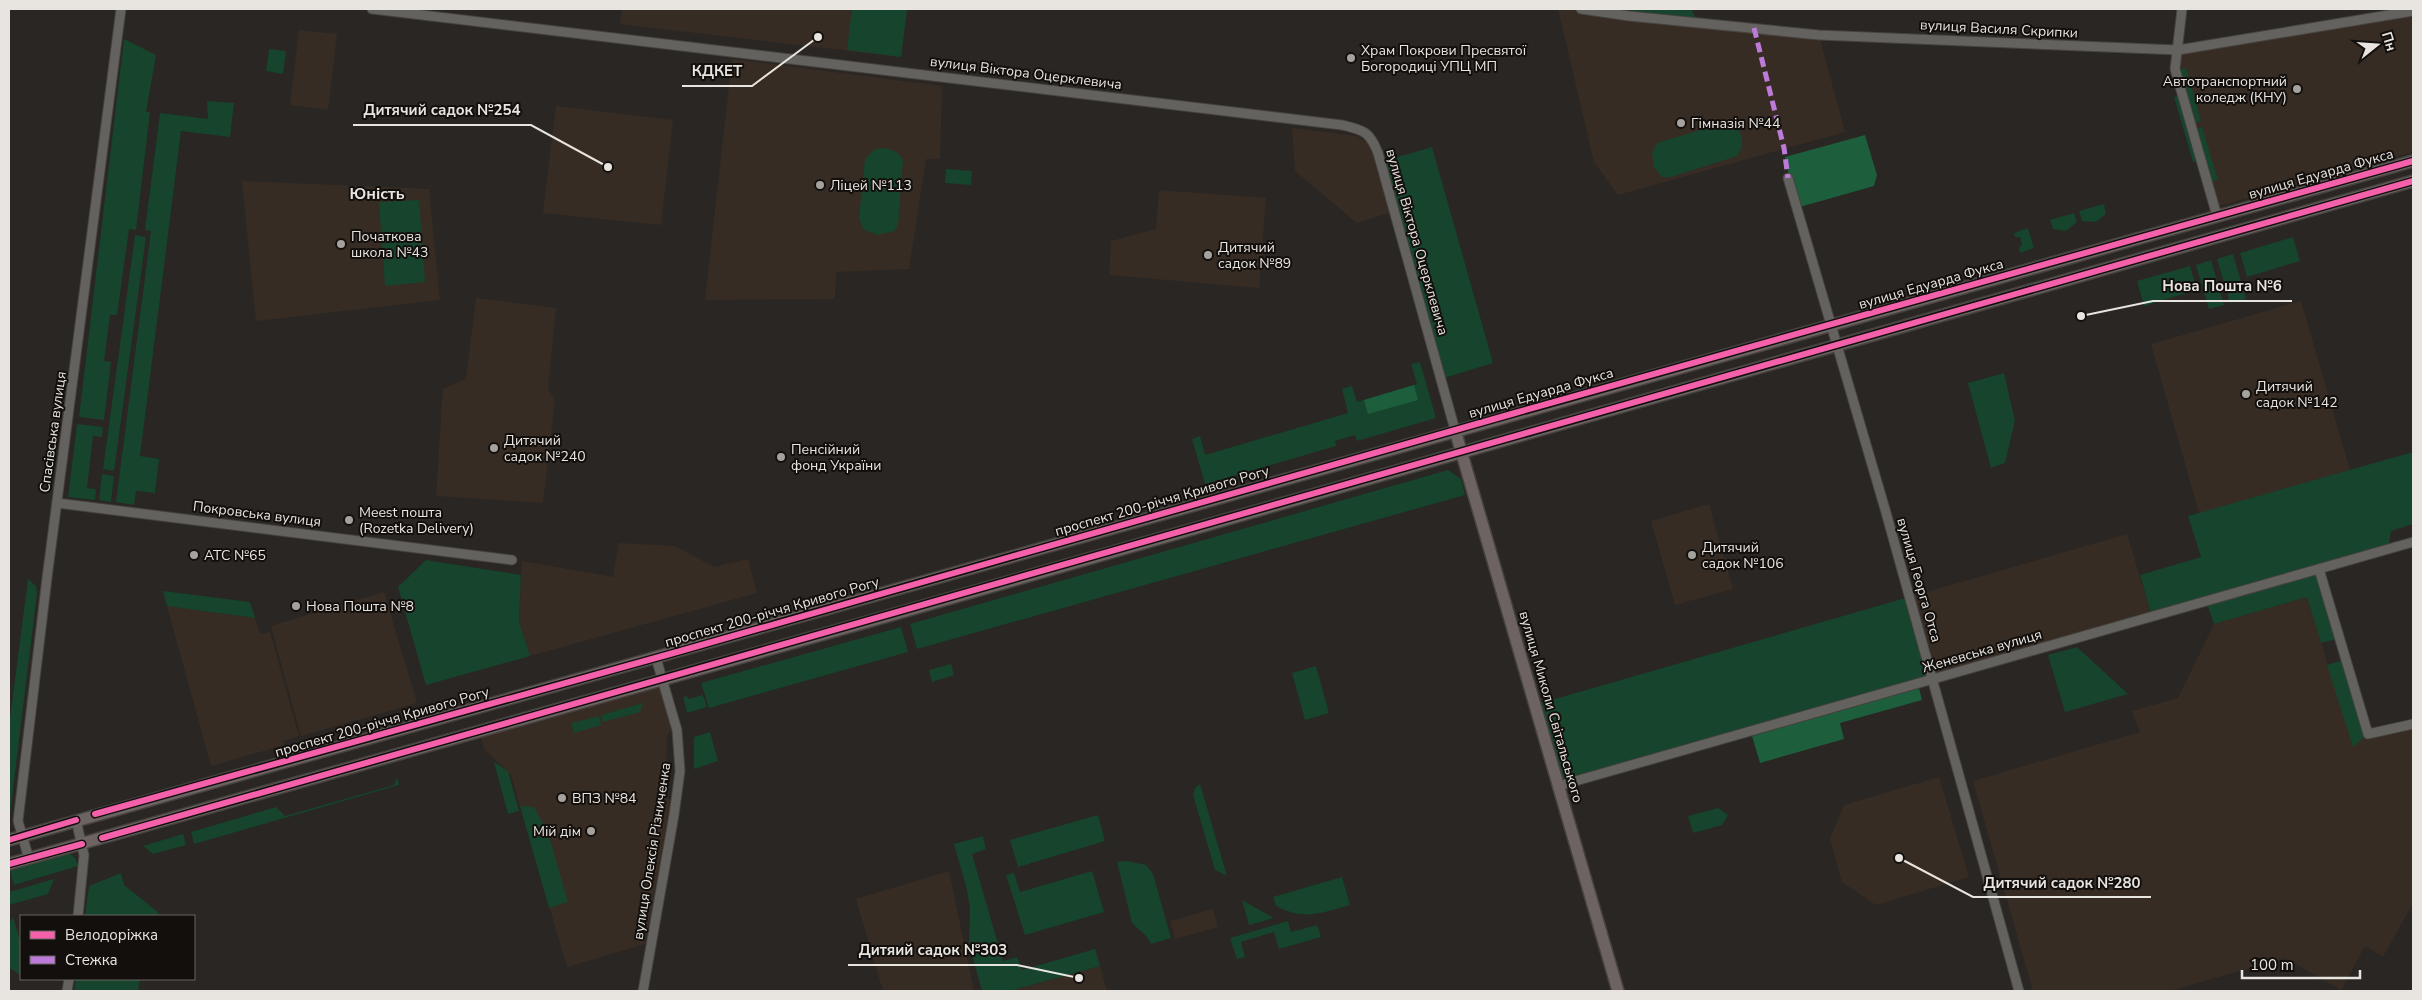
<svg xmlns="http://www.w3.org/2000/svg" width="2422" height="1000" font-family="'Nunito Sans',sans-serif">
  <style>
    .built { fill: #372c24 }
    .green { fill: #16442c }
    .forest { fill: #1d5f3c }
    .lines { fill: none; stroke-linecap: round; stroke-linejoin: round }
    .minor-casing { stroke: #45423f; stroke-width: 11 }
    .major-casing { stroke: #45423f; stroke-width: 14 }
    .minor { stroke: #64625f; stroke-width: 9 }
    .major { stroke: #6e6363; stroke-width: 11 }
    .quiet { stroke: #bd7bd9; stroke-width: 5; stroke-dasharray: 10 5; stroke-linecap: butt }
    .cycleway-casing { stroke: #120f0d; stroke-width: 9 }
    .cycleway { stroke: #f560ab; stroke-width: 6 }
    .poi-dot { fill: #a5a29e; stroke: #120f0d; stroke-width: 2 }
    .labels { text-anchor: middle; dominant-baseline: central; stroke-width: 4; stroke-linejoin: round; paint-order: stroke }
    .street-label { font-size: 14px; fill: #e8e4e0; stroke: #120f0d }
    .poi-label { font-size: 14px; fill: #e8e4e0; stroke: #120f0d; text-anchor: start }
    .quarter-label { font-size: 16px; font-weight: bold; fill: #e8e4e0; stroke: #120f0d }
    .leader { fill: none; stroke: #e8e4e0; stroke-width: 2 }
    .callout-dot { fill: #e8e4e0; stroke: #120f0d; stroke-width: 2 }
    .callout-label { font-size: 15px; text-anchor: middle; font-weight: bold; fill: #e8e4e0; stroke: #120f0d; stroke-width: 4; stroke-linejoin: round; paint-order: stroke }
  </style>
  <rect width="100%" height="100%" fill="#292623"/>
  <g class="built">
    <path d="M 622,9 L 907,9 L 901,57 L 620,24 Z"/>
    <path d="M 1558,9 L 1581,9 L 1819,35 L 1845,132 L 1618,195 L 1594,162 Z"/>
    <path d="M 2413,11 L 2413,152 L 2215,207 L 2175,69 L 2178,50 Z"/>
    <path d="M 299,30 L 337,34 L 328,110 L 290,105 Z"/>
    <path d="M 732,59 L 942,86 L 940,159 L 926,159 L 909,269 L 836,272 L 835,299 L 705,300 Z"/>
    <path d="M 556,106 L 673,120 L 661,225 L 543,213 Z"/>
    <path d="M 1292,128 L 1357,136 L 1368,143 L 1373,154 L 1389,213 L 1357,223 L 1295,171 Z"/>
    <path d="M 242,181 L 429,189 L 440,300 L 256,321 Z"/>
    <path d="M 1159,190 L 1266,198 L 1259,288 L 1109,275 L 1111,241 L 1156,229 Z"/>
    <path d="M 476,298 L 556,308 L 548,389 L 555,400 L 543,503 L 436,496 L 443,389 L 466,379 Z"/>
    <path d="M 2301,301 L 2350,470 L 2199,513 L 2151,344 Z"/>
    <path d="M 1709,504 L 1733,589 L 1675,605 L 1651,521 Z"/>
    <path d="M 2127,534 L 2152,617 L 1933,679 L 1909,597 Z"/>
    <path d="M 619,543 L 675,546 L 714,567 L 748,559 L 757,593 L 530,656 L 519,621 L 522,561 L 613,577 Z"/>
    <path d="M 384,592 L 417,703 L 301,736 L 271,626 Z"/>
    <path d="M 2307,597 L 2353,746 L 2368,734 L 2413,724 L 2413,903 L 2383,957 L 2365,946 L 2341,990 L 2285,958 L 2169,991 L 2033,991 L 1973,781 L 2140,732 L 2132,711 L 2178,698 L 2214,624 Z"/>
    <path d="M 167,606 L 255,618 L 260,634 L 270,632 L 299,736 L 283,741 L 284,745 L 211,766 Z"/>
    <path d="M 661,686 L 672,727 L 667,736 L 666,795 L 671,801 L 645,944 L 567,967 L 511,775 L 484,749 L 481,736 Z"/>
    <path d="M 1939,777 L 1969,877 L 1876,905 L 1842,882 L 1830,839 L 1844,805 Z"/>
    <path d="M 949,871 L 974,991 L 883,991 L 856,899 Z"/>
    <path d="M 1213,909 L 1218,927 L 1175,939 L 1170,921 Z"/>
    <path d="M 1100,966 L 1107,991 L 1010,991 Z"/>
  </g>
  <g class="green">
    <path d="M 852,9 L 907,9 L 901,57 L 847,50 Z"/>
    <path d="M 1630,9 L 1691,9 L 1698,22 L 1629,16 Z"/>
    <path d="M 124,39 L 156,55 L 146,112 L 150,112 L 136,230 L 129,229 L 117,315 L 110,315 L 104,361 L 111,362 L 104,420 L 79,417 Z"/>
    <path d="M 269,49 L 286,51 L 283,74 L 266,71 Z"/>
    <path d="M 2186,68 L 2201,121 L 2193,124 L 2178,70 Z"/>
    <path d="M 2181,95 L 2200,160 L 2193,162 L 2174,97 Z"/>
    <path d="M 207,101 L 234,103 L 230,137 L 181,131 L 140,456 L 159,459 L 155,493 L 136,491 L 134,505 L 116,502 L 151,231 L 145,230 L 160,113 L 208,119 Z"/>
    <path d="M 1727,122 C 1742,125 1747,145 1737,156 L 1671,177 L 1662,177 L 1654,167 L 1652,153 L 1657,143 Z"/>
    <path d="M 2202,127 L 2218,180 L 2210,182 L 2195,129 Z"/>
    <path d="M 1432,147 L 1493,363 L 1444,378 L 1384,161 Z"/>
    <path d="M 881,148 C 891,148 899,152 903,160 L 898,225 L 894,231 L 877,235 L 863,229 L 859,219 L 865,159 L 874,150 Z"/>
    <path d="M 946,169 L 972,171 L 971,185 L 945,183 Z"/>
    <path d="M 419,200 L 425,282 L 385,286 L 379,202 Z"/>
    <path d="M 2104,204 L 2106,214 L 2096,222 L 2082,221 L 2079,211 Z"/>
    <path d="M 2074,213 L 2077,222 L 2066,231 L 2053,229 L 2050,220 Z"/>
    <path d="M 2028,228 L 2034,248 L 2020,253 L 2019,248 L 2022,245 L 2020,237 L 2015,237 L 2014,233 Z"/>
    <path d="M 135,235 L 146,237 L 114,471 L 103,469 Z"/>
    <path d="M 2293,237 L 2300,261 L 2247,277 L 2240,253 Z"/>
    <path d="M 2233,254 L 2246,299 L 2230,303 L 2217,259 Z"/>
    <path d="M 2211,260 L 2224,305 L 2209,309 L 2196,265 Z"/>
    <path d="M 2190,266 L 2197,290 L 2144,306 L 2137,281 Z"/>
    <path d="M 1420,362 L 1436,418 L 1357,441 L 1355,435 L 1335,441 L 1336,446 L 1205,484 L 1192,439 L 1200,436 L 1205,455 L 1348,413 L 1342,389 L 1352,386 L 1357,402 L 1417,384 L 1411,364 Z"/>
    <path d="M 2004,373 L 2015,421 L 2005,463 L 1991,468 L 1968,383 Z"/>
    <path d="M 77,424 L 103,427 L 102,437 L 93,436 L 87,488 L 96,489 L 95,500 L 68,497 Z"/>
    <path d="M 2413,452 L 2413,524 L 2391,531 L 2388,550 L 2319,569 L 2340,638 L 2321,643 L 2307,597 L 2214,624 L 2206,601 L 2152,617 L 2140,575 L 2201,557 L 2188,516 Z"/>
    <path d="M 1448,470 L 1461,479 L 1465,495 L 917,649 L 910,624 Z"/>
    <path d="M 102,474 L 114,476 L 111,502 L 99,500 Z"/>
    <path d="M 426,560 L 521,575 L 519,621 L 530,656 L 426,685 L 398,587 Z"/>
    <path d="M 28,579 L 36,586 L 37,593 L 9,822 L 9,726 Z"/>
    <path d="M 163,591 L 250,602 L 255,618 L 167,606 Z"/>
    <path d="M 1909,597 L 1933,679 L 1565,784 L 1541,703 Z"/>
    <path d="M 901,627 L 908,652 L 709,708 L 701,683 Z"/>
    <path d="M 2077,647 L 2128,694 L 2065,712 L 2048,655 Z"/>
    <path d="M 2346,659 L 2368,734 L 2353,747 L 2327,665 Z"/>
    <path d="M 951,664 L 954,675 L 932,682 L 929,670 Z"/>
    <path d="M 1316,666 L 1329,713 L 1305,720 L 1292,673 Z"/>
    <path d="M 682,691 L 684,697 L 687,696 L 688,699 L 703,695 L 707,707 L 687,713 Z"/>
    <path d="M 643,703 L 640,712 L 603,722 L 601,715 Z"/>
    <path d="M 599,716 L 601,725 L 574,733 L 571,723 Z"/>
    <path d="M 710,732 L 718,761 L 694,769 L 694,737 Z"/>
    <path d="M 494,762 L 508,771 L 519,811 L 508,814 Z"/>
    <path d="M 397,777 L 399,785 L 194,844 L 191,832 L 276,807 L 285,816 L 394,785 Z"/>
    <path d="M 1200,784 L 1227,876 L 1215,870 L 1193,795 L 1195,788 Z"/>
    <path d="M 520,806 L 534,807 L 548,833 L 568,902 L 549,908 Z"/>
    <path d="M 1718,808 L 1728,815 L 1722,825 L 1693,833 L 1688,816 Z"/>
    <path d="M 1098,815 L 1105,841 L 1018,867 L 1010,840 Z"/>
    <path d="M 183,834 L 186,845 L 153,854 L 143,846 Z"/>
    <path d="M 983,836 L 986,849 L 972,854 L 1003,961 L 1017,957 L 1022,970 L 1095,949 L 1100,966 L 1010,991 L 982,991 L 969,944 L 970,908 L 967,890 L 954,844 Z"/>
    <path d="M 69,853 L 75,858 L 78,866 L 14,885 L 10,871 Z"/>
    <path d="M 1127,861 L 1146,865 L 1153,874 L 1171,938 L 1151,944 L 1147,937 L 1132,923 L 1117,862 Z"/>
    <path d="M 1092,871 L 1104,912 L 1025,935 L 1006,875 L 1014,873 L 1020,892 Z"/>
    <path d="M 121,873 L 124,885 L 159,913 L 157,916 L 85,916 L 89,886 Z"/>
    <path d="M 1342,877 L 1350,905 C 1321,913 1304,921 1276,906 L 1273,897 Z"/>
    <path d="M 54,879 L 48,894 L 9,905 L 9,892 Z"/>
    <path d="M 1242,900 L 1274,918 L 1249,925 Z"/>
    <path d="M 13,917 L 21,944 L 21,975 L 9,968 L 9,924 Z"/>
    <path d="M 1288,921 L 1291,932 L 1317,925 L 1321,937 L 1279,949 L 1274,932 L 1241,942 L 1245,957 L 1237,959 L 1230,938 Z"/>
    <path d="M 76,979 L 140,979 L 138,991 L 74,991 Z"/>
  </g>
  <g class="forest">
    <path d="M 1865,135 L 1877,175 L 1874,186 L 1796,208 L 1785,157 Z"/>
    <path d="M 1414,385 L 1418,400 L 1368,414 L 1364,400 Z"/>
    <path d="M 1919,688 L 1922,700 L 1840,723 L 1844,739 L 1760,763 L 1752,736 Z"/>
  </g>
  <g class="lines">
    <g class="minor-casing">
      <g id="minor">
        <path d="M 372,9 L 1342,125 C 1364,130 1370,132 1378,153 L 1455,430"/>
        <path d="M 1581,9 L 1629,16 L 1819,35 L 2178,50 L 2413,11"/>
        <path d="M 2182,9 L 2175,69 L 2217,216"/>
        <path d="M 1788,178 L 1885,509 L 2019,991"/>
        <path d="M 57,503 L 512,560"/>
        <path d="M 2319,569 L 2368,734 L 2413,724"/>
        <path d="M 1558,786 L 2413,542"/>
        <path d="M 76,820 L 84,855 L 78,916"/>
        <path d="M 29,859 L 18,821 L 47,578 L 121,9"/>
        <path d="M 67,991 L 69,979"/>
        <path d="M 643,991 L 674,815 L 680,771 L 677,730 L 656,658"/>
      </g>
    </g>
    <g class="major-casing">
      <g id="major">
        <path d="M 1455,430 L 1618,991"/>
        <path d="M 9,840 L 2413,161"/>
        <path d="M 9,864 L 888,616 L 2413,181"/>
      </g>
    </g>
    <use href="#minor" class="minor"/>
    <use href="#major" class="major"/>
    <path class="quiet" d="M 1754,28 L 1784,148 L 1788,178"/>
    <g class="cycleway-casing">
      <g id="cycleway">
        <path d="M 95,814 L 677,652 L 1515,413 L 2413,161"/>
        <path d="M 102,838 L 2413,181"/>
        <path d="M 9,840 L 76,820"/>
        <path d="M 9,864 L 82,844"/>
      </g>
    </g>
    <use href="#cycleway" class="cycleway"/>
  </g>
  <g class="poi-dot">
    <circle cx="1351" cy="58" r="5"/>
    <circle cx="2297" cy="89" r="5"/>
    <circle cx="1681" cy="123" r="5"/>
    <circle cx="820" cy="185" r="5"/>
    <circle cx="341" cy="244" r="5"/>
    <circle cx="1208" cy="255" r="5"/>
    <circle cx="2246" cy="394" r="5"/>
    <circle cx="494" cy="448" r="5"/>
    <circle cx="781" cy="457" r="5"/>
    <circle cx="349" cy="520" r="5"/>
    <circle cx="194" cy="555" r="5"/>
    <circle cx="1692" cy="555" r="5"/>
    <circle cx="296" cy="606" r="5"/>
    <circle cx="562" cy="798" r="5"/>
    <circle cx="591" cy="831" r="5"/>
  </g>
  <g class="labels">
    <g class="street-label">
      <text transform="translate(1999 29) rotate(3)">вулиця Василя Скрипки</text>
      <text transform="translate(1026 73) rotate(7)">вулиця Віктора Оцерклевича</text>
      <text transform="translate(2321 174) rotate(-16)">вулиця Едуарда Фукса</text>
      <text transform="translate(1417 242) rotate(74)">вулиця Віктора Оцерклевича</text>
      <text transform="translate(1931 284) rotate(-16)">вулиця Едуарда Фукса</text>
      <text transform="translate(1541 393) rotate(-16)">вулиця Едуарда Фукса</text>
      <text transform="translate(53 432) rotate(-82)">Спасівська вулиця</text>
      <text transform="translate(1162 501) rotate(-16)">проспект 200-річчя Кривого Рогу</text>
      <text transform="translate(257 514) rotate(7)">Покровська вулиця</text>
      <text transform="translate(1919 580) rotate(74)">вулиця Георга Отса</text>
      <text transform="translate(772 612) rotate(-16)">проспект 200-річчя Кривого Рогу</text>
      <text transform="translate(1982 651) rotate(-16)">Женевська вулиця</text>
      <text transform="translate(1551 707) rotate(74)">вулиця Миколи Світальського</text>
      <text transform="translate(382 722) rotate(-16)">проспект 200-річчя Кривого Рогу</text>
      <text transform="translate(652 851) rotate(-81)">вулиця Олексія Різниченка</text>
    </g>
    <g class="poi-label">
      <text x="1361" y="50">Храм Покрови Пресвятої<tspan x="1361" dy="16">Богородиці УПЦ МП</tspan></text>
      <text x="2287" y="81" text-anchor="end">Автотранспортний<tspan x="2287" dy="16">коледж (КНУ)</tspan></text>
      <text x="1691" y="123">Гімназія №44</text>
      <text x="830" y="185">Ліцей №113</text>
      <text x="351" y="236">Початкова<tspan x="351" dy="16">школа №43</tspan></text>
      <text x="1218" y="247">Дитячий<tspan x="1218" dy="16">садок №89</tspan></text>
      <text x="2256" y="386">Дитячий<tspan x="2256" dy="16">садок №142</tspan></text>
      <text x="504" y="440">Дитячий<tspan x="504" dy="16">садок №240</tspan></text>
      <text x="791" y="449">Пенсійний<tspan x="791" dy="16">фонд України</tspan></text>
      <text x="359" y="512">Meest пошта<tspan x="359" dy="16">(Rozetka Delivery)</tspan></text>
      <text x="1702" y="547">Дитячий<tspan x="1702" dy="16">садок №106</tspan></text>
      <text x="204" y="555">АТС №65</text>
      <text x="306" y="606">Нова Пошта №8</text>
      <text x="572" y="798">ВПЗ №84</text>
      <text x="581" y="831" text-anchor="end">Мій дім</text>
    </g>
    <g class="quarter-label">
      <text x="377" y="194">Юність</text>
    </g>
  </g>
  <path class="leader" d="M818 37L752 86H682M608 167L531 125H353M2081 316L2153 301H2292M1899 858L1973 897H2151M1079 978L1017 965H848"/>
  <g class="callout-dot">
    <circle cx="818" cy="37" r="5"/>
    <circle cx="608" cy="167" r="5"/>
    <circle cx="2081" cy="316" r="5"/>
    <circle cx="1899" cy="858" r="5"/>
    <circle cx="1079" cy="978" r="5"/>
  </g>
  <g class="callout-label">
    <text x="717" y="76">КДКЕТ</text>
    <text x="442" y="115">Дитячий садок №254</text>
    <text x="2222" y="291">Нова Пошта №6</text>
    <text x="2062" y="888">Дитячий садок №280</text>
    <text x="933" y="955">Дитяий садок №303</text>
  </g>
  <rect width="2422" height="1000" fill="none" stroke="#e8e4e0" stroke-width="20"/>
  <rect x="20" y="915" width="175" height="65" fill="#120f0d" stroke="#686461"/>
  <rect x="30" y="931" width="25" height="8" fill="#f560ab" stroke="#686461"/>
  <text x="65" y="940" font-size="15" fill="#e8e4e0">Велодоріжка</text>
  <rect x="30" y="956" width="25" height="8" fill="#bd7bd9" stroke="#686461"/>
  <text x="65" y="965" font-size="15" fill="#e8e4e0">Стежка</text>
  <g transform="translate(2377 45) rotate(73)" stroke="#120f0d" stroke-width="4" paint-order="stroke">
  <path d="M0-4L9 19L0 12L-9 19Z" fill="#e8e4e0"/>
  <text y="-8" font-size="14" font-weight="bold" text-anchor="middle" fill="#e8e4e0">Пн</text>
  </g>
  <path d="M2242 970v8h118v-8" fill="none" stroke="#e8e4e0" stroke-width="2.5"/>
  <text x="2250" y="970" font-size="15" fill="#e8e4e0" stroke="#120f0d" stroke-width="4" paint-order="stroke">100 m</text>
</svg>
